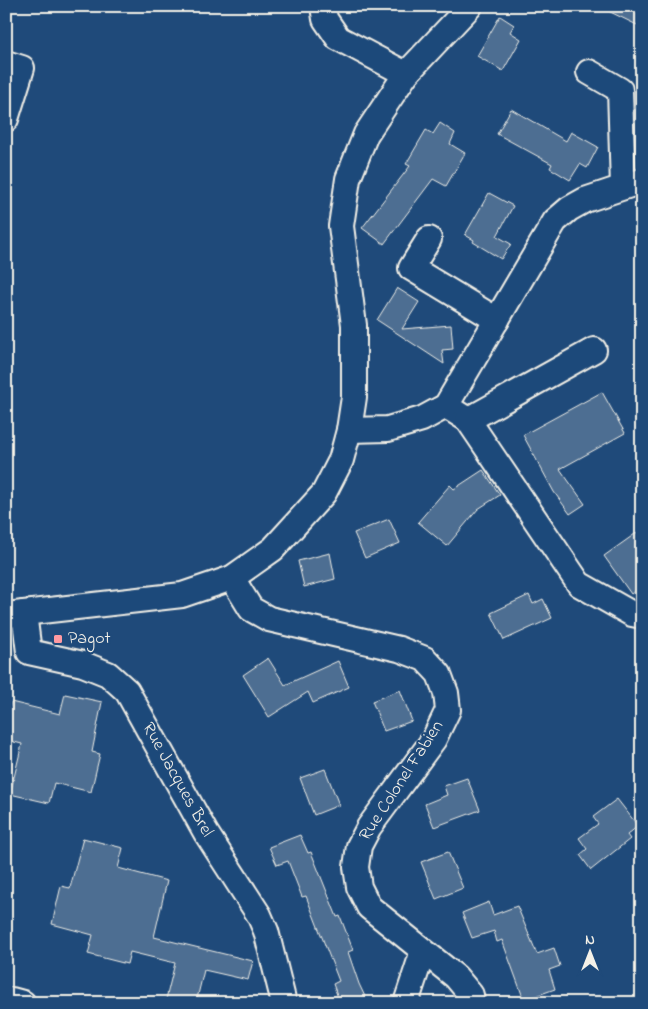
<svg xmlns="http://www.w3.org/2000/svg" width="648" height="1009" font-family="'Indie Flower',sans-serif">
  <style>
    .building { fill: #4d6e92; stroke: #f4f1e8 }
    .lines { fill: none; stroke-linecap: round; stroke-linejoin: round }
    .minor-casing { stroke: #f4f1e8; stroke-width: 28 }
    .minor { stroke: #1f4a7a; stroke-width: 24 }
    .poi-dot { fill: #ff9aa2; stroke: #1f4a7a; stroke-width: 2 }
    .labels { text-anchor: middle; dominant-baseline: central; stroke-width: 4; stroke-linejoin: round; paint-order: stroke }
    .poi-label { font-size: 18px; fill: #f4f1e8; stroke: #1f4a7a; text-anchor: start }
    .street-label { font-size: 18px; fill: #f4f1e8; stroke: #1f4a7a }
  </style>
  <rect width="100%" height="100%" fill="#1f4a7a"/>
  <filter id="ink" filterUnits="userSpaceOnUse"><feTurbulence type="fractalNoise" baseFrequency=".02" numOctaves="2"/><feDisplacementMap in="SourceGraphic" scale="10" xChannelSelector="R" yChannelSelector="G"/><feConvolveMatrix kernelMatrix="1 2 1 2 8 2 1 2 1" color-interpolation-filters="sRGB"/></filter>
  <g filter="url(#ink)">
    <g class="building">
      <path d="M 598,6 L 642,6 L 642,16 L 637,25 Z"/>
      <path d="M 500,16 L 514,25 L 510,32 L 521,39 L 503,71 L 477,56 Z"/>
      <path d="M 511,109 L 566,141 L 571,132 L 598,147 L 587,168 L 580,164 L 570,180 L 550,168 L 552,164 L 497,134 Z"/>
      <path d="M 440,123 L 455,133 L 450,144 L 465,153 L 446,186 L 433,179 L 384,244 L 362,228 L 410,166 L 406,164 L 426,130 L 433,134 Z"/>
      <path d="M 489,193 L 513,206 L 497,236 L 511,244 L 501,259 L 473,242 L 474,240 L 465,235 Z"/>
      <path d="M 397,288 L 419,302 L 402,329 L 451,325 L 453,349 L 442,350 L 444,364 L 377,320 Z"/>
      <path d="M 602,392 L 625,433 L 560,469 L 585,504 L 570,514 L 554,492 L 523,435 Z"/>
      <path d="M 483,470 L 500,495 L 478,509 L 447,546 L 418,522 L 450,485 L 454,489 Z"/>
      <path d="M 389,519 L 400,543 L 365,558 L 354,533 Z"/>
      <path d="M 642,529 L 642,586 L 631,594 L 604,556 Z"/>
      <path d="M 330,553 L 335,579 L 304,587 L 298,561 Z"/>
      <path d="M 529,595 L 533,604 L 543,599 L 552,618 L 504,640 L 491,613 Z"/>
      <path d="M 268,658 L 285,685 L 338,661 L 349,687 L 313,703 L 308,692 L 269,717 L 243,675 Z"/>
      <path d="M 400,690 L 412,721 L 384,731 L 372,701 Z"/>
      <path d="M 65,694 L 102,702 L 92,752 L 100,754 L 91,792 L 54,783 L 49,803 L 10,794 L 22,744 L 6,740 L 6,723 L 11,702 L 60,714 Z"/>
      <path d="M 325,769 L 339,805 L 314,815 L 300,778 Z"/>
      <path d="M 467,778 L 480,810 L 434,827 L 425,804 L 447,795 L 444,786 Z"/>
      <path d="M 617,799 L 638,826 L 627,835 L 630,839 L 591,870 L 580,855 L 587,849 L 579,838 L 598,824 L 593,817 Z"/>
      <path d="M 300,835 L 308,853 L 311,852 L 337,917 L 340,916 L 353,950 L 348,952 L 359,984 L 368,1003 L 340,1003 L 333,984 L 339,981 L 306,896 L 302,897 L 288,861 L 277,865 L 269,847 Z"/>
      <path d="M 83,838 L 123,848 L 118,868 L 167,881 L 154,937 L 253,961 L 248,980 L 204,970 L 196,1003 L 165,1003 L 175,963 L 130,952 L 127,964 L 88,954 L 93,935 L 52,924 L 61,886 L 70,888 Z"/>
      <path d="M 448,852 L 463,888 L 436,899 L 421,862 Z"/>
      <path d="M 489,902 L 493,915 L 517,906 L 537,954 L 554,948 L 560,966 L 549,970 L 555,989 L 524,1000 L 502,940 L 497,942 L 494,931 L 472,938 L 462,913 Z"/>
    </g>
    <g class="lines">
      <g class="minor-casing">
        <g id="minor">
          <path d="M 323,6 L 325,19 L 338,38 L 406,74"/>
          <path d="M 6,63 L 22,68 L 6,119"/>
          <path d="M 589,72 L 620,90 L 623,187"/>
          <path d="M 429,239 L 411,268 L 497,320"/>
          <path d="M 446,406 L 468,420 L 579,584 L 632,614 L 642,616"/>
          <path d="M 468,420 L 594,350"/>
          <path d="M 349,430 L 388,429 L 422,419 L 446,406 L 555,221 L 569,209 L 585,200 L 642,181"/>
          <path d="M 232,578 L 251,609 L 269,619 L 399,649 L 425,659 L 439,674 L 446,693 L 448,710 L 434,739 L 369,827 L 359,846 L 356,867 L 359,887 L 369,907 L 456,977 L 471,995 L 472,1003"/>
          <path d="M 24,613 L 29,652 L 83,664 L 108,674 L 127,691 L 206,833 L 259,915 L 266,931 L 284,1003"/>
          <path d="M 6,615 L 182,595 L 232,578 L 273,549 L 324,493 L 341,460 L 349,430 L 354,397 L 354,325 L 341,226 L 348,179 L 366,134 L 406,74 L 470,6"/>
          <path d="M 6,1002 L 12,1000 L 23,1003"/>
          <path d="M 406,1003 L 423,951"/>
        </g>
      </g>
      <use href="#minor" class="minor"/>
    </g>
  </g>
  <rect class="poi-dot" x="53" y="634" width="10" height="10" rx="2.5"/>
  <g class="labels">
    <g class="poi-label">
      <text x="68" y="639">Pagot</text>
    </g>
    <g class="street-label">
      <text transform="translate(177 780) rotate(61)">Rue Jacques Brel</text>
      <text transform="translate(402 781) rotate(-57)">Rue Colonel Fabien</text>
    </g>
  </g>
  <rect width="648" height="1009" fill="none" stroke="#1f4a7a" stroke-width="25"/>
  <rect x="12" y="12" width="623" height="984" fill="none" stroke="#f4f1e8" stroke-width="2" filter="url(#ink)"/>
  <g transform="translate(590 952)" stroke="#1f4a7a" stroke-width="4" paint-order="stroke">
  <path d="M0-4L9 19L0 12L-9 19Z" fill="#f4f1e8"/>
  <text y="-8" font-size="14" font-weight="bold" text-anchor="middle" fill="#f4f1e8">N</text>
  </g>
</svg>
